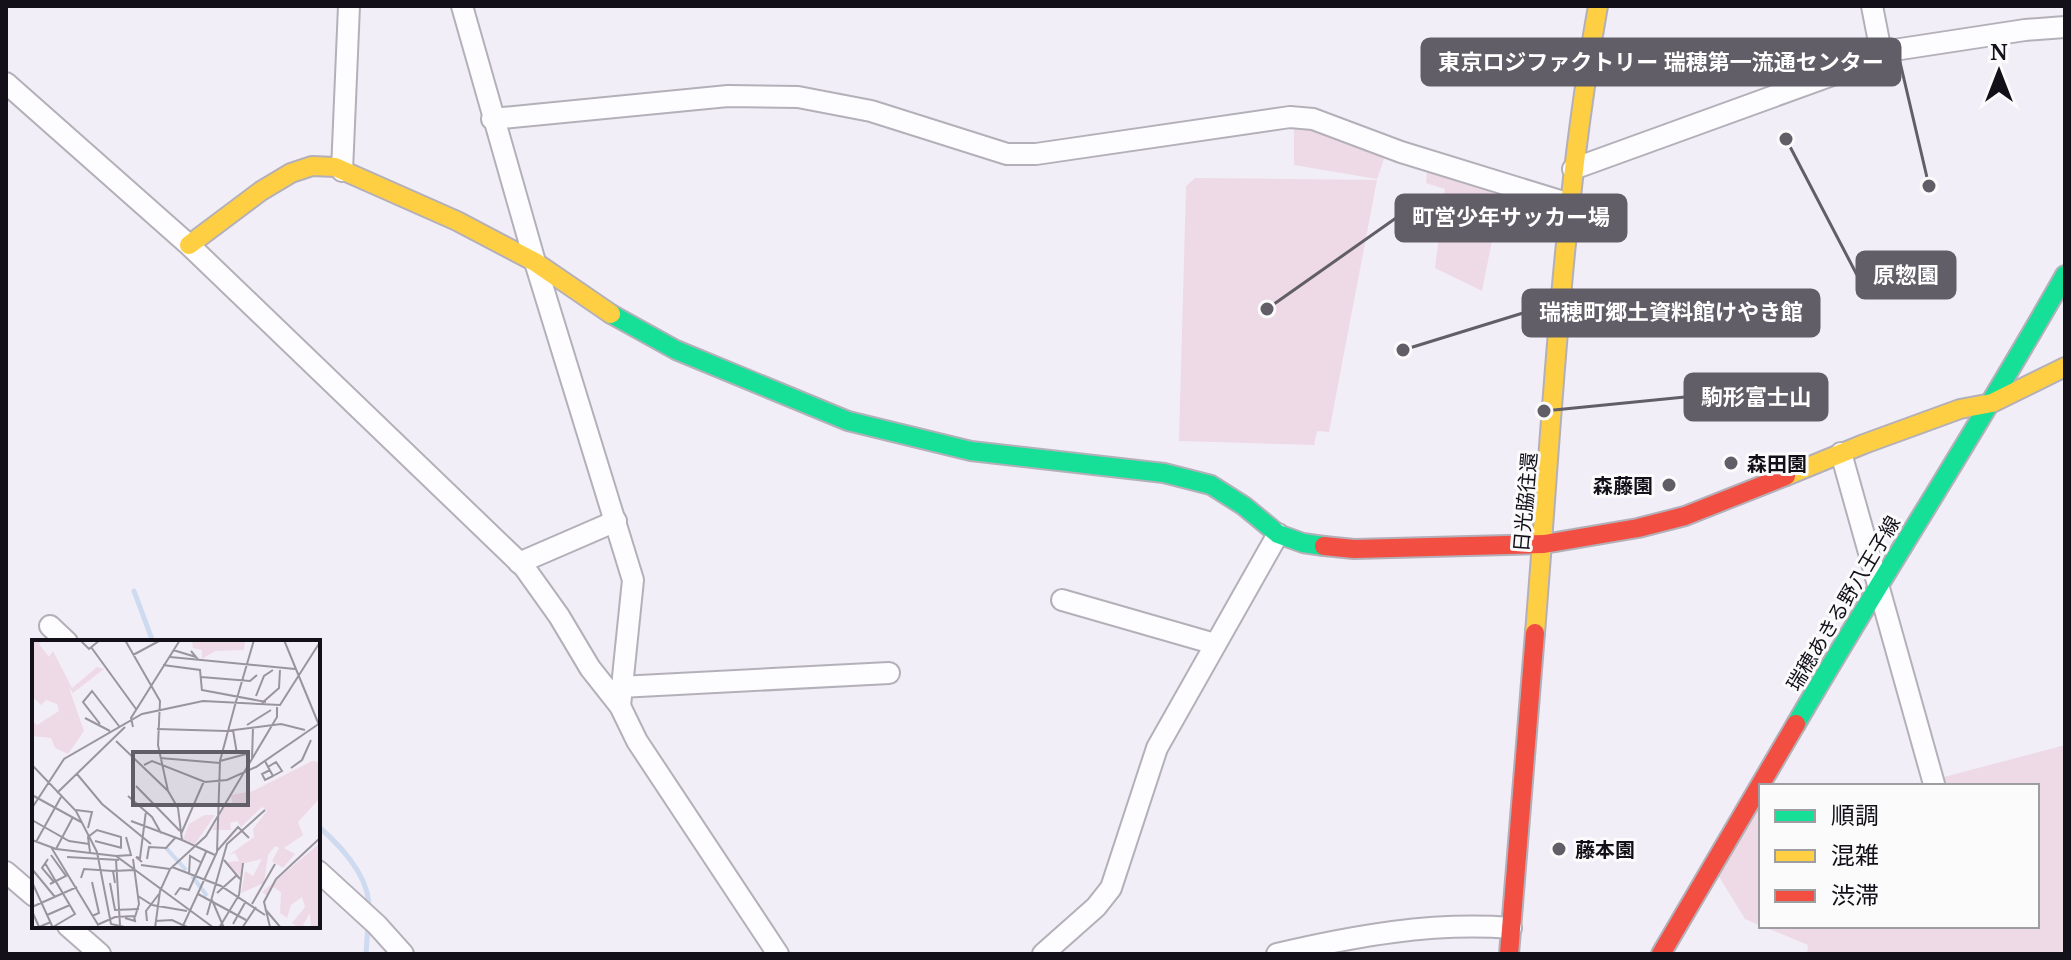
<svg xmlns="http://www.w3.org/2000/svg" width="2071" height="960" font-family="'Noto Serif','Noto Sans JP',serif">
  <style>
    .green { fill: #eedae6 }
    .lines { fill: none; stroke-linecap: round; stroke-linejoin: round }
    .stream { stroke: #cddaef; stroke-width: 5 }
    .street-casing { stroke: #b4b0b9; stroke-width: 24 }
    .fast-casing { stroke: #b4b0b9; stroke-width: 22 }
    .slow-casing { stroke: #b4b0b9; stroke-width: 22 }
    .jam-casing { stroke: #b4b0b9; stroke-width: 22 }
    .street { stroke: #fdfcfe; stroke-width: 20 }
    .fast { stroke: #16e098; stroke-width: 18 }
    .slow { stroke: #ffcf43; stroke-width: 18 }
    .jam { stroke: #f24e42; stroke-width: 18 }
    .poi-dot { fill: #615e67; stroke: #fbfbfb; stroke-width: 3 }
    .labels { text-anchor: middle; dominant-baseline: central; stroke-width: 6; stroke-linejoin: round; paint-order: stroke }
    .poi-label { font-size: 20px; font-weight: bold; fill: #131019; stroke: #fbfbfb; text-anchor: start }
    .street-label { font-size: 20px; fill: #131019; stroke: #fbfbfb }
    .inset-river { fill: none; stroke: #cddaef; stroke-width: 4 }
    .inset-road { fill: none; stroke: #99959e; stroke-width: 2 }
    .view { fill: #615e67; fill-opacity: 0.15; stroke: #615e67; stroke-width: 4 }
    .inset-edge { fill: none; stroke: #131019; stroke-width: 4 }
    .leader { fill: none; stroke: #615e67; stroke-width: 3 }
    .callout-dot { fill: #615e67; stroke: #fbfbfb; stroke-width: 3 }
    .callout { fill: #615e67; stroke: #615e67; stroke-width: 3 }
    .callout-label { font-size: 22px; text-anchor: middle; font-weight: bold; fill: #fff }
  </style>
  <rect width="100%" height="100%" fill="#f2eef7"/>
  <g class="green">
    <path d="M 1294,128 L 1322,129 L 1385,156 L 1377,179 L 1294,165 Z"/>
    <path d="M 1427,172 L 1492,189 L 1487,213 L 1497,216 L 1482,291 L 1435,268 L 1445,189 L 1426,183 Z"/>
    <path d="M 1195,178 L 1377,180 L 1329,432 L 1317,431 L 1314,445 L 1179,441 L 1186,186 Z"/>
    <path d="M 2065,745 L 2065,954 L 1807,954 L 1808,945 L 1762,926 L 2037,926 L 2037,786 L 1910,786 Z"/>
    <path d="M 1761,791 L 1761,926 L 1745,919 L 1715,870 Z"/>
  </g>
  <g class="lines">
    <g class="stream">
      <path d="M 134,591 L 153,642"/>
      <path d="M 318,826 C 341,846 371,878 369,911"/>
      <path d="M 366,954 L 368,925"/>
    </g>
    <g class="street-casing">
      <g id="street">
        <path d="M 462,6 L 535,262 L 633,580 L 620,706"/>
        <path d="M 1872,6 L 1881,52"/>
        <path d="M 6,83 L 189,245 L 524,567 L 559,616 L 590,668 L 620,706 L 637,741 L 778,954"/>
        <path d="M 492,119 L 728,96 L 798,97 L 871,111 L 1007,154 L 1036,154 L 1290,117 L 1313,119 L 1401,152 L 1570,204"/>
        <path d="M 1573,169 L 1849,69 L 1881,52 L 2025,30 L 2065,27"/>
        <path d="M 342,171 L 349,6"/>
        <path d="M 1841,453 L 1934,784"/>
        <path d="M 519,563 L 616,521"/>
        <path d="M 1062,600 L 1215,644"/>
        <path d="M 50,626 L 67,642"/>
        <path d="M 620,687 L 889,673"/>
        <path d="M 318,871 L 377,925 L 403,954"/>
        <path d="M 6,872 L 34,896"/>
        <path d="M 68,926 L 100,954"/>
        <path d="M 1043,954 L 1096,907 L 1111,888 L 1157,748 L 1278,534"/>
        <path d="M 1277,954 C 1355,936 1430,922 1511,928"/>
      </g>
    </g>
    <g class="fast-casing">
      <g id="fast">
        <path d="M 611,314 L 676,350 L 848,421 L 971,451 L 1164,473 L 1211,485 L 1244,506 L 1278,534 L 1303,543 L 1324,546"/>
        <path d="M 1796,724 C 1884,573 1979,427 2065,275"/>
      </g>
    </g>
    <g class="slow-casing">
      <g id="slow">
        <path d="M 189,245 L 261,191 L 291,173 L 312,166 L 335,167 L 457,221 L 535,262 L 611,314"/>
        <path d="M 1786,476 L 1864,444 L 1960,409 L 1992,403 L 2065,367"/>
        <path d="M 1535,633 C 1552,424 1561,213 1598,6"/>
      </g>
    </g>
    <g class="jam-casing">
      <g id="jam">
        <path d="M 1324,546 L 1354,549 L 1544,544 L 1638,528 L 1685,516 L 1786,476"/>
        <path d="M 1509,954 L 1535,633"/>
        <path d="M 1661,954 L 1796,724"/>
      </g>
    </g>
    <use href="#street" class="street"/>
    <use href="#fast" class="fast"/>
    <use href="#slow" class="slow"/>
    <use href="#jam" class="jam"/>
  </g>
  <g class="poi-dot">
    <circle cx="1731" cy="463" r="8"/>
    <circle cx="1669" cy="485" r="8"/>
    <circle cx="1559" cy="849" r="8"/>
  </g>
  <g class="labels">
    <g class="poi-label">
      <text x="1747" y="463">森田園</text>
      <text x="1653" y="485" text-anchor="end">森藤園</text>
      <text x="1575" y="849">藤本園</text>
    </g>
    <g class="street-label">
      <text transform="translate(1525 502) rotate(-85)">日光脇往還</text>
      <text transform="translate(1843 603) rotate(-59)">瑞穂あきる野八王子線</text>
    </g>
  </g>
  <g transform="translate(32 640)">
    <rect width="288" height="288" fill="#f2eef7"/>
    <path d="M 0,0 L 11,0 L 7,4 L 17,17 L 21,11 L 40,48 L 65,27 L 72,29 L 41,53 L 37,48 L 52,91 L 36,114 L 23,108 L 19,98 L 0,96 L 0,80 L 5,85 L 27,71 L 25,64 L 14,60 L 9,65 L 0,57 ZM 160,0 L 213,0 L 212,10 L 183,11 L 170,19 L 170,10 L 161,8 ZM 280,121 L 288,122 L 288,158 L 266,182 L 271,195 L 252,208 L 263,214 L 251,228 L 240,221 L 247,208 L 243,206 L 236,215 L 232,243 L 209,253 L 213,231 L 221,236 L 230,219 L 210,224 L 208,236 L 195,222 L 207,221 L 203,213 L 197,215 L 222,197 L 221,189 L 235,171 L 230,167 L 209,187 L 205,181 L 198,183 L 199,190 L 180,190 L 194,164 L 201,166 L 199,155 L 221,151 ZM 172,175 L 183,175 L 163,204 L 151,199 L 157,184 ZM 288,203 L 288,288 L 279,288 L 278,273 L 271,285 L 275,288 L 267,288 L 260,283 L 273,267 L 270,257 L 259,265 L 255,278 L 248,273 L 249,252 L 241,247 L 235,256 L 230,252 Z" fill="#eedae6"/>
    <path class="inset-river" d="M 134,208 L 154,230M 160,236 L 175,256"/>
    <path class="inset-road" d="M 48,0 L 57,9 L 68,0M 93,0 L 128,61 L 126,105 L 136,151M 252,0 L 287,85M 59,7 L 104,69M 141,10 L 164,17 L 159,11M 101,15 L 129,0M 138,17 L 263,29M 131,25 L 168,30 L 170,51M 169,37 L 218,41 L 225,35M 170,50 L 234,62M 224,56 L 232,36 L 241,30M 230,63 L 247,48 L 248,30M 203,65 L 222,0M 53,78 L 78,91M 68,84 L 51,62 L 60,51 L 87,86M 215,85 L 239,70M 101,87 L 99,78 L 148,0M 125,89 L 194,91 L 249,84 L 273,90M 201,90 L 205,114M 84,101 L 136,151 L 146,168 L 150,200 L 183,215M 128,118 L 188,123M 220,119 L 221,87M 188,121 L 218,113M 233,121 L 236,127 L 241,136 L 250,131 L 244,122 L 236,127M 0,125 L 44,171 L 65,212M 112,125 L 120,121 L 173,142 L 195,140 L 224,127 L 288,83M 259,128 L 270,120 L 279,100M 238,130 L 230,134 L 233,140 L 241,136M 45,134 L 70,164 L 119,204M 104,146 L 148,191M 25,153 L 93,87M 0,155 L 49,182M 96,156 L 120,177 L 129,193M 0,168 L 32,119 L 110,74 L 171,61 L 248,65 L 288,2M 44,170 L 60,172 L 56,188M 0,180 L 37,201 L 57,204M 99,181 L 150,200M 149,194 L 172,141M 0,200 L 24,209 L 84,216 L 182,288M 63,201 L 90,208M 4,202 L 29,157M 19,207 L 68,288M 24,209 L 41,177M 185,211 L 206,187 L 217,198M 58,212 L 56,197 L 65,190 L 89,197 L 89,207M 65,212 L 79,284 L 97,288M 84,216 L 99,215 L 94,197M 35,217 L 87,220M 16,219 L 10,228 L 22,242M 101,219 L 107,264 L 103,277M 115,219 L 117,207 L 134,208 L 144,197M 84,220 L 88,285M 192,220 L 208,239M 110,222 L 104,217 L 108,218 L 114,171M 13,223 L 43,274 L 21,287M 109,225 L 138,229M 140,227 L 189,246 L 233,275M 0,229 L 23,257M 157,234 L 158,216 L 170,223M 49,238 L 52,229 L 81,231M 0,242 L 21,288M 60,242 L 67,273 L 60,276M 78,243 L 83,270 L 107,269M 83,243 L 81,231 L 103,230M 18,244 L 34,236 L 19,215M 185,253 L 205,235M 166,254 L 214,280M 143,255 L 148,248 L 157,250 L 174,212M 106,256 L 120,265 L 155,271M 180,260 L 192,288M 220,264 L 243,224M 0,267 L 45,247M 233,269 L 249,288M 0,271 L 7,287 L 19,282M 15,275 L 38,265M 175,275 L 195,204 L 233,170M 115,281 L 114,271 L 127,254M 123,281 L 140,280 L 157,288M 201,284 L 214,261M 65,285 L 83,277 L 102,276 L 103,281 L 93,278M 238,287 L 232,262 L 244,239 L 288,198M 123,288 L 128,251 L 138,229 L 174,196 L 245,77 L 245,67M 150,288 L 185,212 L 188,121 L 203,65M 187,288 L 207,255 L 211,223M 210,288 L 224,267"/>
    <path class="view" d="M 101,112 L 216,112 L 216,165 L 101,165 Z"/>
    <rect width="288" height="288" class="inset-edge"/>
  </g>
  <path class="leader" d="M1929 186L1900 62M1267 309L1396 218M1786 139L1857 275M1403 350L1523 313M1544 411L1685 397"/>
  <g class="callout-dot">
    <circle cx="1929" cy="186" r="8"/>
    <circle cx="1267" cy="309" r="8"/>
    <circle cx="1786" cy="139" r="8"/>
    <circle cx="1403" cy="350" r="8"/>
    <circle cx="1544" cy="411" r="8"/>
  </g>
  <g class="callout">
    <rect x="1422" y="39" width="478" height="46" rx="8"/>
    <rect x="1396" y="195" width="230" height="46" rx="8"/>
    <rect x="1857" y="252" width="98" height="46" rx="8"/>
    <rect x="1523" y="290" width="296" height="46" rx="8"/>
    <rect x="1685" y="374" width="142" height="46" rx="8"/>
  </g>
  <g class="callout-label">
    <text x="1661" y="70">東京ロジファクトリー 瑞穂第一流通センター</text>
    <text x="1511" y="225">町営少年サッカー場</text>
    <text x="1906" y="283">原惣園</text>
    <text x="1671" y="320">瑞穂町郷土資料館けやき館</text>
    <text x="1756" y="405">駒形富士山</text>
  </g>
  <rect width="2071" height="960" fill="none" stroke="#131019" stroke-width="16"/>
  <rect x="1759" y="784" width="280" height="144" fill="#fbfbfb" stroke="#9e9da1" stroke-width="2"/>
  <rect x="1775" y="810" width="40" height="12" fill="#16e098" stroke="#9e9da1" stroke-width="2"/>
  <text x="1831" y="824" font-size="24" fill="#131019">順調</text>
  <rect x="1775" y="850" width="40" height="12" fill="#ffcf43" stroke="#9e9da1" stroke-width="2"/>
  <text x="1831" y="864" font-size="24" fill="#131019">混雑</text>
  <rect x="1775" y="890" width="40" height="12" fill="#f24e42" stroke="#9e9da1" stroke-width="2"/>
  <text x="1831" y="904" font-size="24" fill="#131019">渋滞</text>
  <g transform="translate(1999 72)" stroke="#fbfbfb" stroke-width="6" paint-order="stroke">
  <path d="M0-6L14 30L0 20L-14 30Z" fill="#131019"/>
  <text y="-12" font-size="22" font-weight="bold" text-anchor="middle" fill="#131019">N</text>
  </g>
</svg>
